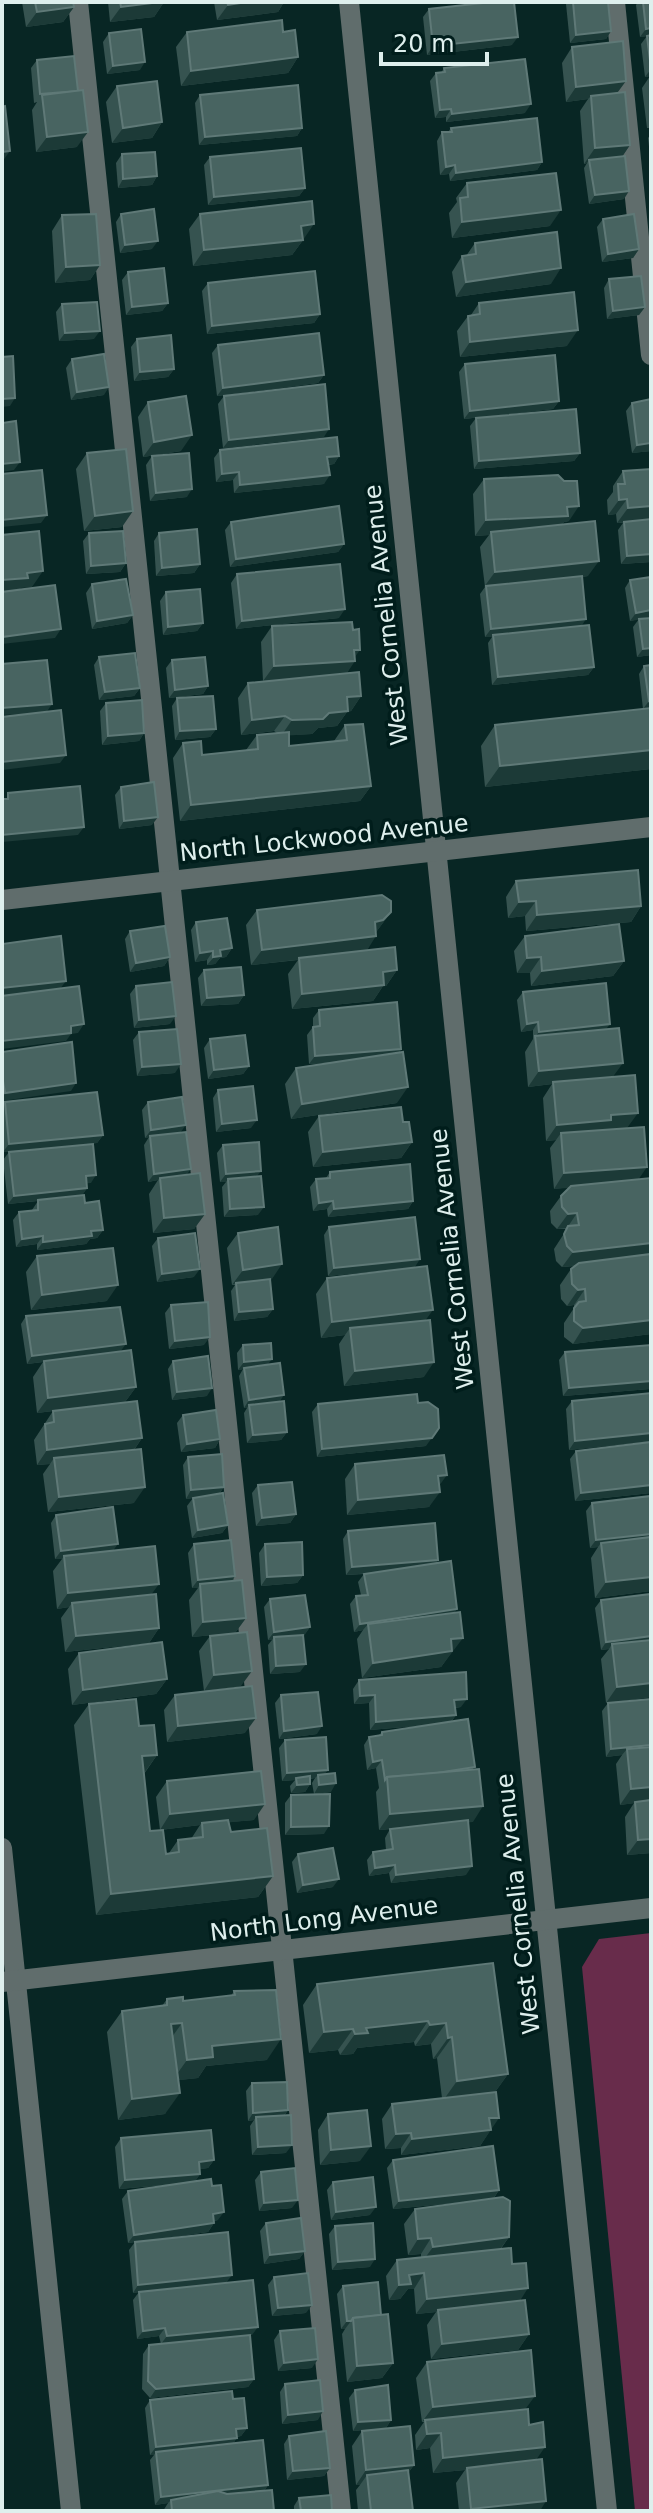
<svg xmlns="http://www.w3.org/2000/svg" width="653" height="2513" font-family="'DejaVu Sans',sans-serif">
  <style>
    .green { fill: #682c4b }
    .lines { fill: none; stroke-linecap: round; stroke-linejoin: round }
    .minor { stroke: #606d6c; stroke-width: 20 }
    .wall { fill: #365350 }
    .shaded-wall { fill: #1c3a37 }
    .building { fill: #486461; stroke: #5f7977; stroke-width: 2 }
    .labels { text-anchor: middle; dominant-baseline: central; stroke-width: 7; stroke-linejoin: round; paint-order: stroke }
    .street-label { font-size: 24px; fill: #deefed; stroke: #001d1b }
  </style>
  <rect width="100%" height="100%" fill="#082624"/>
  <path class="green" d="M 651,1933 L 651,2511 L 635,2511 L 582,1967 L 599,1939 Z"/>
  <g class="lines">
    <g class="minor">
      <path d="M 78,2 L 341,2511"/>
      <path d="M 349,2 L 607,2511"/>
      <path d="M 615,2 L 651,355"/>
      <path d="M 2,900 L 651,827"/>
      <path d="M 2,1848 L 71,2511"/>
      <path d="M 2,1982 L 651,1908"/>
    </g>
  </g>
  <g class="wall">
    <path d="M 22,2 L 73,2 L 74,7 L 63,22 L 26,27 Z"/>
    <path d="M 108,2 L 164,2 L 154,17 L 110,22 Z"/>
    <path d="M 214,2 L 284,2 L 278,12 L 217,20 Z"/>
    <path d="M 568,2 L 608,2 L 611,31 L 606,39 L 570,43 L 566,4 Z"/>
    <path d="M 638,2 L 651,2 L 651,128 L 647,128 L 642,88 L 650,76 L 645,77 L 641,44 L 647,36 L 640,37 L 636,5 Z"/>
    <path d="M 429,9 L 512,45 L 427,55 L 423,17 Z"/>
    <path d="M 187,32 L 283,32 L 298,57 L 288,73 L 181,86 L 176,47 Z"/>
    <path d="M 109,33 L 140,70 L 107,74 L 103,42 Z"/>
    <path d="M 572,47 L 617,93 L 630,145 L 622,156 L 624,199 L 589,204 L 584,168 L 587,163 L 584,164 L 580,111 L 588,99 L 566,102 L 562,63 Z"/>
    <path d="M 37,60 L 78,91 L 77,147 L 36,152 L 32,110 L 37,102 L 34,103 L 31,68 Z"/>
    <path d="M 444,68 L 525,113 L 446,122 L 446,117 L 435,118 L 430,81 L 436,73 L 441,73 Z"/>
    <path d="M 117,86 L 162,122 L 152,138 L 112,143 L 106,102 Z"/>
    <path d="M 200,95 L 302,128 L 297,136 L 199,145 L 195,103 Z"/>
    <path d="M 451,128 L 542,162 L 537,170 L 450,181 L 449,174 L 440,175 L 437,141 L 442,132 L 448,132 Z"/>
    <path d="M 651,134 L 651,163 L 648,138 Z"/>
    <path d="M 122,154 L 157,176 L 152,185 L 118,188 L 116,163 Z"/>
    <path d="M 210,157 L 305,188 L 299,196 L 208,205 L 204,165 Z"/>
    <path d="M 467,183 L 550,226 L 452,238 L 449,213 L 457,202 L 456,198 Z"/>
    <path d="M 121,214 L 152,249 L 120,253 L 116,222 Z"/>
    <path d="M 200,214 L 303,240 L 292,255 L 193,266 L 189,229 Z"/>
    <path d="M 62,215 L 100,265 L 90,280 L 55,283 L 52,231 Z"/>
    <path d="M 603,219 L 639,249 L 633,258 L 602,262 L 597,227 Z"/>
    <path d="M 475,243 L 551,284 L 456,297 L 452,272 L 462,256 L 466,256 Z"/>
    <path d="M 128,272 L 168,303 L 162,311 L 126,315 L 122,280 Z"/>
    <path d="M 609,279 L 645,307 L 639,315 L 607,319 L 604,288 Z"/>
    <path d="M 208,283 L 320,314 L 314,323 L 207,334 L 202,291 Z"/>
    <path d="M 479,303 L 567,346 L 460,357 L 457,331 L 468,316 L 471,315 Z"/>
    <path d="M 62,304 L 94,339 L 59,341 L 56,312 Z"/>
    <path d="M 137,339 L 174,369 L 168,377 L 134,381 L 131,347 Z"/>
    <path d="M 218,345 L 324,375 L 318,383 L 217,396 L 212,353 Z"/>
    <path d="M 72,359 L 104,395 L 71,400 L 66,368 Z"/>
    <path d="M 465,364 L 559,401 L 553,409 L 464,419 L 459,372 Z"/>
    <path d="M 224,396 L 324,437 L 223,448 L 218,404 Z"/>
    <path d="M 148,402 L 181,451 L 143,457 L 138,417 Z"/>
    <path d="M 632,403 L 651,451 L 632,453 L 626,411 Z"/>
    <path d="M 476,418 L 580,453 L 574,461 L 474,469 L 470,426 Z"/>
    <path d="M 220,450 L 339,456 L 334,464 L 328,465 L 324,484 L 234,493 L 233,480 L 216,482 L 214,458 Z"/>
    <path d="M 87,453 L 122,527 L 84,531 L 76,469 Z"/>
    <path d="M 152,456 L 187,497 L 150,501 L 146,465 Z"/>
    <path d="M 623,471 L 651,562 L 621,564 L 618,530 L 623,523 L 617,523 L 616,514 L 608,515 L 607,500 L 613,492 L 613,486 Z"/>
    <path d="M 484,479 L 569,521 L 564,522 L 562,524 L 588,576 L 582,577 L 582,625 L 594,667 L 588,675 L 492,685 L 488,643 L 492,637 L 485,637 L 480,594 L 485,587 L 480,547 L 489,535 L 475,536 L 473,494 Z"/>
    <path d="M 231,522 L 344,544 L 338,552 L 230,567 L 225,530 Z"/>
    <path d="M 89,533 L 126,563 L 120,572 L 86,574 L 83,541 Z"/>
    <path d="M 159,533 L 200,564 L 194,573 L 156,576 L 154,541 Z"/>
    <path d="M 237,574 L 339,618 L 236,629 L 231,583 Z"/>
    <path d="M 630,580 L 651,655 L 637,657 L 633,627 L 639,619 L 630,621 L 625,588 Z"/>
    <path d="M 92,584 L 133,615 L 127,623 L 92,629 L 86,593 Z"/>
    <path d="M 166,592 L 203,623 L 197,631 L 163,635 L 160,601 Z"/>
    <path d="M 272,626 L 355,656 L 347,673 L 361,696 L 351,711 L 347,712 L 337,726 L 318,728 L 312,734 L 289,735 L 289,746 L 334,741 L 345,725 L 371,786 L 360,801 L 180,821 L 173,758 L 183,743 L 202,755 L 246,750 L 257,735 L 277,733 L 274,731 L 241,735 L 238,698 L 248,683 L 263,681 L 261,642 Z"/>
    <path d="M 99,657 L 140,688 L 134,696 L 99,700 L 94,665 Z"/>
    <path d="M 172,660 L 208,686 L 203,694 L 169,698 L 166,668 Z"/>
    <path d="M 651,665 L 651,769 L 485,787 L 481,746 L 495,725 L 643,709 L 639,674 L 644,666 Z"/>
    <path d="M 177,698 L 216,729 L 210,737 L 175,740 L 172,706 Z"/>
    <path d="M 106,703 L 144,733 L 139,741 L 102,745 L 100,711 Z"/>
    <path d="M 121,787 L 152,825 L 119,829 L 115,795 Z"/>
    <path d="M 516,881 L 641,906 L 631,922 L 526,931 L 525,916 L 508,918 L 506,897 Z"/>
    <path d="M 257,910 L 391,912 L 376,932 L 367,950 L 397,970 L 386,986 L 383,986 L 373,1001 L 292,1009 L 288,974 L 298,960 L 251,965 L 246,925 Z"/>
    <path d="M 196,922 L 232,948 L 226,957 L 220,958 L 215,964 L 207,965 L 207,960 L 195,962 L 191,930 Z"/>
    <path d="M 130,931 L 170,957 L 164,966 L 130,972 L 125,939 Z"/>
    <path d="M 525,936 L 624,961 L 613,976 L 531,986 L 530,973 L 517,973 L 514,951 Z"/>
    <path d="M 204,970 L 244,995 L 238,1004 L 201,1006 L 198,978 Z"/>
    <path d="M 136,986 L 170,1024 L 134,1028 L 130,994 Z"/>
    <path d="M 523,992 L 606,1029 L 613,1077 L 627,1128 L 639,1179 L 651,1334 L 573,1344 L 564,1337 L 564,1323 L 574,1308 L 574,1305 L 567,1306 L 561,1299 L 560,1285 L 571,1269 L 575,1266 L 562,1267 L 556,1261 L 554,1249 L 567,1229 L 557,1229 L 551,1223 L 550,1211 L 561,1196 L 570,1187 L 554,1189 L 550,1148 L 556,1140 L 546,1141 L 543,1098 L 552,1084 L 528,1087 L 525,1052 L 533,1039 L 533,1030 L 521,1032 L 517,1000 Z"/>
    <path d="M 319,1010 L 401,1049 L 399,1053 L 397,1103 L 291,1119 L 285,1084 L 296,1068 L 340,1062 L 309,1064 L 307,1035 L 313,1027 L 313,1018 Z"/>
    <path d="M 139,1032 L 175,1073 L 137,1076 L 133,1040 Z"/>
    <path d="M 210,1039 L 249,1066 L 243,1074 L 208,1079 L 204,1048 Z"/>
    <path d="M 218,1090 L 251,1128 L 216,1132 L 213,1098 Z"/>
    <path d="M 5,1102 L 103,1135 L 97,1143 L 3,1152 L 2,1107 Z"/>
    <path d="M 148,1102 L 180,1133 L 187,1175 L 205,1214 L 194,1229 L 153,1233 L 149,1194 L 158,1180 L 148,1182 L 144,1145 L 149,1137 L 145,1138 L 142,1110 Z"/>
    <path d="M 319,1116 L 403,1122 L 412,1142 L 401,1158 L 313,1167 L 308,1132 Z"/>
    <path d="M 223,1145 L 257,1176 L 258,1215 L 224,1217 L 222,1187 L 226,1182 L 220,1182 L 217,1153 Z"/>
    <path d="M 9,1152 L 91,1183 L 87,1183 L 87,1188 L 82,1195 L 85,1203 L 103,1230 L 97,1238 L 90,1239 L 86,1244 L 37,1250 L 37,1244 L 16,1247 L 13,1220 L 19,1212 L 32,1210 L 38,1201 L 8,1204 L 3,1160 Z"/>
    <path d="M 330,1172 L 413,1201 L 408,1209 L 328,1217 L 327,1209 L 313,1211 L 310,1187 L 316,1179 L 326,1178 Z"/>
    <path d="M 329,1227 L 415,1267 L 328,1276 L 324,1235 Z"/>
    <path d="M 238,1233 L 272,1279 L 270,1280 L 273,1309 L 267,1317 L 234,1321 L 231,1291 L 235,1285 L 232,1285 L 227,1248 Z"/>
    <path d="M 158,1238 L 194,1277 L 157,1282 L 152,1246 Z"/>
    <path d="M 37,1256 L 107,1301 L 31,1310 L 26,1272 Z"/>
    <path d="M 327,1278 L 425,1320 L 424,1377 L 344,1386 L 339,1344 L 345,1335 L 321,1338 L 316,1294 Z"/>
    <path d="M 171,1305 L 204,1345 L 169,1349 L 165,1313 Z"/>
    <path d="M 26,1316 L 120,1351 L 136,1387 L 125,1402 L 142,1438 L 134,1450 L 134,1503 L 48,1512 L 43,1474 L 50,1464 L 37,1465 L 34,1440 L 53,1411 L 37,1413 L 33,1377 L 43,1362 L 27,1364 L 21,1324 Z"/>
    <path d="M 243,1345 L 268,1364 L 287,1432 L 281,1440 L 247,1443 L 244,1413 L 247,1408 L 244,1408 L 239,1376 L 243,1369 L 238,1370 L 237,1353 Z"/>
    <path d="M 651,1345 L 651,1387 L 650,1389 L 563,1396 L 559,1360 L 565,1352 Z"/>
    <path d="M 173,1361 L 207,1396 L 172,1400 L 168,1369 Z"/>
    <path d="M 651,1393 L 651,1441 L 569,1450 L 566,1409 L 572,1401 Z"/>
    <path d="M 318,1404 L 426,1446 L 317,1457 L 312,1412 Z"/>
    <path d="M 183,1415 L 220,1439 L 215,1448 L 181,1452 L 177,1423 Z"/>
    <path d="M 651,1442 L 651,1493 L 575,1501 L 570,1459 L 576,1451 Z"/>
    <path d="M 188,1457 L 224,1487 L 219,1494 L 228,1525 L 222,1533 L 192,1538 L 187,1506 L 193,1498 L 199,1497 L 186,1499 L 183,1465 Z"/>
    <path d="M 355,1464 L 439,1486 L 429,1507 L 347,1515 L 345,1479 Z"/>
    <path d="M 258,1485 L 296,1514 L 290,1523 L 256,1526 L 252,1493 Z"/>
    <path d="M 651,1496 L 651,1591 L 595,1598 L 591,1558 L 598,1547 L 590,1548 L 586,1511 L 592,1503 Z"/>
    <path d="M 56,1515 L 114,1550 L 151,1595 L 159,1628 L 149,1643 L 65,1652 L 61,1618 L 69,1607 L 57,1609 L 53,1571 L 62,1559 L 55,1559 L 51,1523 Z"/>
    <path d="M 348,1531 L 438,1560 L 436,1563 L 455,1613 L 452,1653 L 451,1653 L 441,1667 L 362,1678 L 357,1639 L 363,1630 L 354,1632 L 350,1604 L 356,1596 L 361,1595 L 358,1582 L 364,1574 L 346,1575 L 343,1539 Z"/>
    <path d="M 194,1544 L 235,1576 L 232,1581 L 246,1618 L 235,1633 L 241,1686 L 204,1691 L 199,1651 L 210,1636 L 223,1634 L 192,1637 L 189,1600 L 198,1588 L 192,1588 L 188,1553 Z"/>
    <path d="M 265,1544 L 303,1575 L 297,1583 L 261,1586 L 259,1553 Z"/>
    <path d="M 270,1599 L 310,1627 L 303,1636 L 300,1672 L 270,1674 L 268,1645 L 272,1640 L 268,1640 L 264,1607 Z"/>
    <path d="M 601,1600 L 651,1697 L 606,1703 L 601,1659 L 609,1649 L 601,1650 L 595,1608 Z"/>
    <path d="M 79,1653 L 167,1679 L 156,1694 L 72,1705 L 68,1669 Z"/>
    <path d="M 359,1680 L 461,1707 L 455,1708 L 456,1715 L 451,1722 L 474,1770 L 473,1822 L 468,1822 L 466,1875 L 391,1883 L 389,1873 L 369,1876 L 367,1860 L 373,1852 L 386,1850 L 385,1838 L 390,1829 L 415,1827 L 379,1830 L 376,1792 L 379,1788 L 376,1768 L 367,1770 L 364,1745 L 369,1737 L 379,1735 L 382,1732 L 428,1725 L 370,1730 L 369,1703 L 354,1704 L 353,1689 Z"/>
    <path d="M 175,1695 L 245,1733 L 167,1742 L 164,1710 Z"/>
    <path d="M 281,1695 L 317,1734 L 279,1739 L 275,1703 Z"/>
    <path d="M 651,1699 L 651,1853 L 627,1855 L 625,1817 L 634,1803 L 620,1805 L 616,1764 L 622,1755 L 606,1757 L 602,1711 L 608,1703 Z"/>
    <path d="M 89,1704 L 139,1726 L 157,1755 L 144,1774 L 150,1831 L 166,1854 L 169,1853 L 178,1840 L 191,1839 L 200,1825 L 160,1830 L 156,1797 L 167,1781 L 254,1820 L 229,1822 L 231,1832 L 273,1876 L 258,1897 L 96,1915 L 74,1725 Z"/>
    <path d="M 285,1740 L 325,1774 L 331,1792 L 314,1794 L 312,1783 L 315,1778 L 310,1779 L 310,1784 L 305,1792 L 291,1793 L 290,1786 L 295,1780 L 282,1781 L 279,1748 Z"/>
    <path d="M 291,1795 L 324,1834 L 285,1835 L 285,1803 Z"/>
    <path d="M 298,1854 L 333,1887 L 297,1893 L 292,1862 Z"/>
    <path d="M 493,1963 L 508,2074 L 495,2092 L 491,2129 L 480,2146 L 401,2155 L 401,2148 L 385,2149 L 382,2119 L 392,2104 L 442,2098 L 437,2058 L 433,2059 L 431,2044 L 415,2046 L 414,2042 L 357,2048 L 353,2054 L 340,2055 L 338,2050 L 309,2053 L 303,2005 L 317,1984 Z"/>
    <path d="M 234,1991 L 267,2060 L 206,2066 L 198,2078 L 178,2080 L 165,2114 L 118,2120 L 107,2032 L 122,2011 L 162,2006 L 167,1999 L 183,2001 L 231,1996 Z"/>
    <path d="M 252,2083 L 288,2110 L 284,2116 L 286,2153 L 252,2155 L 250,2126 L 254,2120 L 248,2121 L 246,2091 Z"/>
    <path d="M 328,2114 L 360,2161 L 320,2165 L 318,2130 Z"/>
    <path d="M 121,2138 L 214,2160 L 208,2168 L 200,2169 L 200,2174 L 195,2181 L 218,2220 L 214,2221 L 214,2223 L 208,2232 L 128,2243 L 122,2199 L 128,2191 L 177,2184 L 119,2189 L 115,2147 Z"/>
    <path d="M 393,2160 L 499,2190 L 494,2198 L 509,2237 L 500,2250 L 512,2264 L 529,2334 L 518,2350 L 431,2359 L 427,2325 L 436,2312 L 416,2314 L 414,2289 L 408,2289 L 400,2299 L 389,2300 L 386,2276 L 397,2260 L 421,2258 L 421,2254 L 408,2255 L 404,2224 L 415,2209 L 473,2201 L 393,2209 L 387,2168 Z"/>
    <path d="M 261,2172 L 292,2208 L 259,2211 L 255,2180 Z"/>
    <path d="M 333,2182 L 370,2215 L 331,2220 L 327,2190 Z"/>
    <path d="M 266,2223 L 305,2251 L 299,2259 L 264,2264 L 260,2231 Z"/>
    <path d="M 335,2226 L 370,2267 L 332,2270 L 329,2234 Z"/>
    <path d="M 135,2242 L 226,2283 L 252,2335 L 250,2335 L 254,2379 L 248,2387 L 150,2398 L 142,2389 L 143,2354 L 149,2345 L 161,2344 L 159,2336 L 137,2339 L 133,2300 L 139,2292 L 133,2293 L 129,2250 Z"/>
    <path d="M 274,2277 L 306,2313 L 272,2316 L 268,2285 Z"/>
    <path d="M 343,2286 L 381,2315 L 393,2363 L 382,2378 L 347,2382 L 342,2334 L 345,2329 L 341,2329 L 337,2294 Z"/>
    <path d="M 280,2331 L 312,2368 L 278,2371 L 274,2340 Z"/>
    <path d="M 427,2362 L 525,2410 L 536,2460 L 540,2511 L 459,2511 L 456,2483 L 465,2470 L 433,2473 L 430,2448 L 416,2450 L 415,2435 L 424,2422 L 422,2422 L 416,2378 Z"/>
    <path d="M 285,2384 L 318,2420 L 282,2424 L 280,2392 Z"/>
    <path d="M 355,2390 L 391,2420 L 386,2428 L 353,2431 L 349,2398 Z"/>
    <path d="M 233,2399 L 247,2428 L 241,2436 L 237,2437 L 233,2444 L 268,2485 L 264,2491 L 274,2511 L 163,2511 L 168,2503 L 155,2505 L 150,2460 L 154,2455 L 150,2455 L 145,2408 L 150,2400 Z"/>
    <path d="M 362,2431 L 414,2465 L 408,2473 L 413,2511 L 358,2511 L 356,2490 L 360,2485 L 356,2485 L 352,2446 Z"/>
    <path d="M 289,2436 L 330,2468 L 324,2476 L 287,2480 L 284,2444 Z"/>
    <path d="M 299,2498 L 332,2511 L 294,2511 L 294,2506 Z"/>
  </g>
  <g class="shaded-wall">
    <path d="M 164,2 L 154,17 L 110,22 L 121,7 Z"/>
    <path d="M 247,2 L 284,2 L 278,12 L 217,20 L 228,5 Z"/>
    <path d="M 74,7 L 63,22 L 26,27 L 37,12 Z"/>
    <path d="M 651,28 L 651,36 L 640,37 L 646,29 Z"/>
    <path d="M 611,31 L 606,39 L 570,43 L 576,35 Z"/>
    <path d="M 518,37 L 512,45 L 427,55 L 433,46 Z"/>
    <path d="M 298,57 L 288,73 L 181,86 L 191,71 Z"/>
    <path d="M 145,62 L 140,70 L 107,74 L 113,66 Z"/>
    <path d="M 651,69 L 650,76 L 645,77 Z"/>
    <path d="M 626,81 L 615,96 L 591,96 L 588,99 L 566,102 L 576,87 Z"/>
    <path d="M 531,104 L 525,113 L 446,122 L 452,114 Z"/>
    <path d="M 451,109 L 446,117 L 435,118 L 440,110 Z"/>
    <path d="M 162,122 L 152,138 L 112,143 L 123,128 Z"/>
    <path d="M 302,128 L 297,136 L 199,145 L 205,137 Z"/>
    <path d="M 88,132 L 77,147 L 36,152 L 47,137 Z"/>
    <path d="M 630,145 L 620,160 L 589,160 L 587,163 L 584,164 L 595,148 Z"/>
    <path d="M 10,151 L 2,162 L 2,152 Z"/>
    <path d="M 542,162 L 537,170 L 450,181 L 456,173 Z"/>
    <path d="M 455,165 L 449,174 L 440,175 L 446,167 Z"/>
    <path d="M 157,176 L 152,185 L 118,188 L 123,179 Z"/>
    <path d="M 305,188 L 299,196 L 208,205 L 214,197 Z"/>
    <path d="M 629,191 L 624,199 L 589,204 L 595,195 Z"/>
    <path d="M 561,210 L 550,226 L 452,238 L 462,222 Z"/>
    <path d="M 314,224 L 303,240 L 300,240 L 303,240 L 292,255 L 193,266 L 204,250 L 301,226 Z"/>
    <path d="M 158,241 L 152,249 L 120,253 L 125,245 Z"/>
    <path d="M 639,249 L 633,258 L 602,262 L 608,254 Z"/>
    <path d="M 100,265 L 90,280 L 55,283 L 66,267 Z"/>
    <path d="M 561,268 L 551,284 L 456,297 L 466,282 Z"/>
    <path d="M 168,303 L 162,311 L 126,315 L 132,307 Z"/>
    <path d="M 645,307 L 639,315 L 607,319 L 613,311 Z"/>
    <path d="M 320,314 L 314,323 L 207,334 L 212,326 Z"/>
    <path d="M 578,330 L 567,346 L 460,357 L 470,342 Z"/>
    <path d="M 100,331 L 94,339 L 59,341 L 65,333 Z"/>
    <path d="M 174,369 L 168,377 L 134,381 L 140,372 Z"/>
    <path d="M 324,375 L 318,383 L 217,396 L 223,388 Z"/>
    <path d="M 109,387 L 104,395 L 71,400 L 77,392 Z"/>
    <path d="M 15,398 L 10,406 L 2,407 L 2,399 Z"/>
    <path d="M 559,401 L 553,409 L 464,419 L 470,411 Z"/>
    <path d="M 329,429 L 324,437 L 223,448 L 229,440 Z"/>
    <path d="M 192,435 L 181,451 L 143,457 L 154,442 Z"/>
    <path d="M 651,443 L 651,451 L 632,453 L 637,445 Z"/>
    <path d="M 580,453 L 574,461 L 474,469 L 479,461 Z"/>
    <path d="M 339,456 L 334,464 L 321,465 L 327,457 Z"/>
    <path d="M 20,462 L 14,470 L 2,472 L 2,464 Z"/>
    <path d="M 239,472 L 233,480 L 216,482 L 222,474 Z"/>
    <path d="M 330,475 L 324,484 L 234,493 L 240,485 Z"/>
    <path d="M 192,489 L 187,497 L 150,501 L 156,493 Z"/>
    <path d="M 627,499 L 616,514 L 608,515 L 619,500 Z"/>
    <path d="M 579,506 L 569,521 L 564,522 L 557,531 L 491,532 L 489,535 L 475,536 L 486,520 Z"/>
    <path d="M 651,506 L 651,521 L 617,523 L 628,508 Z"/>
    <path d="M 133,511 L 122,527 L 84,531 L 95,516 Z"/>
    <path d="M 47,515 L 41,523 L 2,527 L 2,520 Z"/>
    <path d="M 344,544 L 338,552 L 230,567 L 236,559 Z"/>
    <path d="M 651,554 L 651,562 L 621,564 L 627,556 Z"/>
    <path d="M 599,561 L 588,576 L 484,587 L 495,572 Z"/>
    <path d="M 126,563 L 120,572 L 86,574 L 91,566 Z"/>
    <path d="M 200,564 L 194,573 L 156,576 L 162,568 Z"/>
    <path d="M 43,571 L 32,587 L 21,588 L 17,593 L 2,595 L 2,580 L 27,573 Z"/>
    <path d="M 345,609 L 339,618 L 236,629 L 242,621 Z"/>
    <path d="M 651,610 L 651,618 L 630,621 L 636,613 Z"/>
    <path d="M 133,615 L 127,623 L 92,629 L 97,621 Z"/>
    <path d="M 586,619 L 581,627 L 493,635 L 492,637 L 485,637 L 491,629 Z"/>
    <path d="M 203,623 L 197,631 L 163,635 L 168,627 Z"/>
    <path d="M 61,629 L 55,638 L 2,644 L 2,637 Z"/>
    <path d="M 651,648 L 651,655 L 637,657 L 643,649 Z"/>
    <path d="M 354,650 L 360,650 L 352,661 L 355,661 L 345,676 L 263,681 L 274,666 Z"/>
    <path d="M 594,667 L 588,675 L 492,685 L 498,677 Z"/>
    <path d="M 208,686 L 203,694 L 169,698 L 175,690 Z"/>
    <path d="M 140,688 L 134,696 L 99,700 L 105,692 Z"/>
    <path d="M 361,696 L 351,711 L 347,712 L 337,726 L 318,728 L 312,734 L 281,736 L 292,720 L 329,713 L 347,697 Z"/>
    <path d="M 651,700 L 651,708 L 643,709 L 649,701 Z"/>
    <path d="M 52,704 L 46,713 L 2,715 L 2,708 Z"/>
    <path d="M 285,716 L 274,731 L 241,735 L 252,720 Z"/>
    <path d="M 216,729 L 210,737 L 175,740 L 180,731 Z"/>
    <path d="M 144,733 L 139,741 L 102,745 L 108,736 Z"/>
    <path d="M 651,750 L 651,769 L 485,787 L 500,766 Z"/>
    <path d="M 66,755 L 60,763 L 2,770 L 2,762 Z"/>
    <path d="M 371,786 L 360,801 L 180,821 L 191,805 Z"/>
    <path d="M 158,817 L 152,825 L 119,829 L 124,821 Z"/>
    <path d="M 84,827 L 78,835 L 2,842 L 2,835 Z"/>
    <path d="M 536,901 L 525,916 L 508,918 L 519,902 Z"/>
    <path d="M 641,906 L 631,922 L 526,931 L 537,915 Z"/>
    <path d="M 391,912 L 380,927 L 373,936 L 375,922 Z"/>
    <path d="M 376,936 L 366,952 L 251,965 L 262,950 Z"/>
    <path d="M 232,948 L 226,957 L 220,958 L 215,964 L 207,965 L 220,950 Z"/>
    <path d="M 213,951 L 207,960 L 195,962 L 200,953 Z"/>
    <path d="M 170,957 L 164,966 L 130,972 L 136,963 Z"/>
    <path d="M 541,957 L 530,973 L 517,973 L 527,958 Z"/>
    <path d="M 624,961 L 613,976 L 531,986 L 542,971 Z"/>
    <path d="M 397,970 L 386,986 L 383,986 L 373,1001 L 292,1009 L 302,994 L 383,972 Z"/>
    <path d="M 66,981 L 60,989 L 2,996 L 2,988 Z"/>
    <path d="M 244,995 L 238,1004 L 201,1006 L 207,998 Z"/>
    <path d="M 176,1016 L 170,1024 L 134,1028 L 139,1020 Z"/>
    <path d="M 538,1022 L 533,1030 L 521,1032 L 527,1024 Z"/>
    <path d="M 84,1024 L 78,1033 L 71,1034 L 66,1041 L 2,1049 L 2,1041 Z"/>
    <path d="M 610,1024 L 604,1032 L 535,1037 L 539,1032 Z"/>
    <path d="M 401,1049 L 396,1057 L 309,1064 L 315,1056 Z"/>
    <path d="M 623,1063 L 612,1078 L 553,1082 L 552,1084 L 528,1087 L 539,1071 Z"/>
    <path d="M 181,1064 L 175,1073 L 137,1076 L 142,1067 Z"/>
    <path d="M 249,1066 L 243,1074 L 208,1079 L 214,1070 Z"/>
    <path d="M 76,1083 L 71,1091 L 2,1101 L 2,1097 L 5,1093 Z"/>
    <path d="M 408,1087 L 397,1103 L 291,1119 L 302,1104 Z"/>
    <path d="M 638,1113 L 627,1128 L 561,1133 L 556,1140 L 546,1141 L 557,1125 L 611,1115 Z"/>
    <path d="M 257,1120 L 251,1128 L 216,1132 L 222,1124 Z"/>
    <path d="M 186,1125 L 180,1133 L 145,1138 L 151,1130 Z"/>
    <path d="M 103,1135 L 97,1143 L 3,1152 L 9,1144 Z"/>
    <path d="M 412,1142 L 401,1158 L 313,1167 L 323,1152 Z"/>
    <path d="M 647,1167 L 636,1183 L 554,1189 L 564,1173 Z"/>
    <path d="M 191,1169 L 185,1177 L 160,1178 L 158,1180 L 148,1182 L 154,1174 Z"/>
    <path d="M 261,1171 L 255,1179 L 228,1179 L 226,1182 L 220,1182 L 226,1174 Z"/>
    <path d="M 96,1175 L 91,1183 L 80,1184 L 86,1176 Z"/>
    <path d="M 87,1188 L 82,1196 L 8,1204 L 14,1196 Z"/>
    <path d="M 333,1201 L 327,1209 L 313,1211 L 319,1203 Z"/>
    <path d="M 413,1201 L 408,1209 L 328,1217 L 334,1209 Z"/>
    <path d="M 264,1207 L 258,1215 L 224,1217 L 230,1209 Z"/>
    <path d="M 577,1213 L 567,1228 L 557,1229 L 568,1214 Z"/>
    <path d="M 205,1214 L 194,1229 L 153,1233 L 164,1218 Z"/>
    <path d="M 103,1230 L 97,1238 L 90,1239 L 86,1244 L 37,1250 L 43,1242 L 91,1231 Z"/>
    <path d="M 43,1236 L 37,1244 L 16,1247 L 22,1239 Z"/>
    <path d="M 651,1243 L 651,1257 L 562,1267 L 573,1252 Z"/>
    <path d="M 420,1259 L 415,1267 L 328,1276 L 334,1268 Z"/>
    <path d="M 282,1264 L 272,1279 L 236,1284 L 236,1283 L 232,1285 L 243,1270 Z"/>
    <path d="M 200,1269 L 194,1277 L 157,1282 L 162,1274 Z"/>
    <path d="M 118,1285 L 107,1301 L 31,1310 L 42,1295 Z"/>
    <path d="M 585,1289 L 574,1305 L 567,1306 L 578,1290 Z"/>
    <path d="M 273,1309 L 267,1317 L 234,1321 L 239,1312 Z"/>
    <path d="M 433,1310 L 422,1325 L 350,1328 L 345,1335 L 321,1338 L 332,1322 Z"/>
    <path d="M 651,1320 L 651,1334 L 573,1344 L 583,1328 Z"/>
    <path d="M 210,1337 L 204,1345 L 169,1349 L 175,1341 Z"/>
    <path d="M 126,1344 L 120,1352 L 27,1364 L 32,1356 Z"/>
    <path d="M 272,1359 L 266,1367 L 238,1370 L 244,1362 Z"/>
    <path d="M 434,1362 L 424,1377 L 344,1386 L 355,1371 Z"/>
    <path d="M 651,1381 L 650,1389 L 563,1396 L 569,1388 Z"/>
    <path d="M 136,1387 L 125,1402 L 37,1413 L 48,1398 Z"/>
    <path d="M 212,1388 L 207,1396 L 172,1400 L 177,1392 Z"/>
    <path d="M 284,1395 L 278,1404 L 249,1405 L 247,1408 L 244,1408 L 249,1400 Z"/>
    <path d="M 439,1428 L 426,1446 L 317,1457 L 322,1449 Z"/>
    <path d="M 287,1432 L 281,1440 L 247,1443 L 253,1435 Z"/>
    <path d="M 651,1433 L 651,1441 L 569,1450 L 575,1441 Z"/>
    <path d="M 142,1438 L 131,1454 L 54,1458 L 50,1464 L 37,1465 L 47,1450 Z"/>
    <path d="M 220,1439 L 215,1448 L 181,1452 L 187,1444 Z"/>
    <path d="M 447,1475 L 436,1490 L 438,1476 Z"/>
    <path d="M 651,1485 L 651,1493 L 575,1501 L 581,1493 Z"/>
    <path d="M 145,1487 L 134,1503 L 48,1512 L 59,1497 Z"/>
    <path d="M 224,1487 L 218,1495 L 186,1499 L 191,1490 Z"/>
    <path d="M 440,1492 L 429,1507 L 347,1515 L 358,1500 Z"/>
    <path d="M 296,1514 L 290,1523 L 256,1526 L 262,1518 Z"/>
    <path d="M 228,1525 L 222,1533 L 192,1538 L 198,1530 Z"/>
    <path d="M 651,1534 L 651,1542 L 601,1543 L 598,1547 L 590,1548 L 596,1540 Z"/>
    <path d="M 118,1544 L 112,1552 L 64,1556 L 62,1559 L 55,1559 L 61,1551 Z"/>
    <path d="M 438,1560 L 433,1568 L 346,1575 L 352,1567 Z"/>
    <path d="M 303,1575 L 297,1583 L 261,1586 L 267,1577 Z"/>
    <path d="M 235,1576 L 230,1584 L 200,1584 L 198,1588 L 192,1588 L 198,1580 Z"/>
    <path d="M 651,1577 L 651,1591 L 595,1598 L 606,1582 Z"/>
    <path d="M 159,1584 L 148,1599 L 72,1603 L 69,1607 L 57,1609 L 68,1593 Z"/>
    <path d="M 457,1609 L 452,1617 L 368,1624 L 363,1630 L 354,1632 L 360,1624 Z"/>
    <path d="M 246,1618 L 235,1633 L 192,1637 L 203,1622 Z"/>
    <path d="M 310,1627 L 304,1636 L 274,1639 L 274,1637 L 272,1640 L 268,1640 L 274,1632 Z"/>
    <path d="M 159,1628 L 149,1643 L 65,1652 L 76,1636 Z"/>
    <path d="M 651,1636 L 651,1644 L 612,1644 L 609,1649 L 601,1650 L 606,1642 Z"/>
    <path d="M 463,1638 L 441,1667 L 362,1678 L 373,1663 L 451,1639 Z"/>
    <path d="M 306,1664 L 300,1672 L 270,1674 L 276,1666 Z"/>
    <path d="M 252,1671 L 241,1686 L 204,1691 L 214,1675 Z"/>
    <path d="M 167,1679 L 156,1694 L 72,1705 L 83,1690 Z"/>
    <path d="M 651,1683 L 651,1697 L 606,1703 L 617,1687 Z"/>
    <path d="M 375,1695 L 369,1703 L 354,1704 L 360,1696 Z"/>
    <path d="M 467,1699 L 461,1707 L 448,1708 L 454,1700 Z"/>
    <path d="M 456,1715 L 450,1723 L 370,1730 L 376,1722 Z"/>
    <path d="M 256,1718 L 245,1733 L 167,1742 L 178,1726 Z"/>
    <path d="M 322,1726 L 317,1734 L 279,1739 L 284,1731 Z"/>
    <path d="M 651,1745 L 651,1753 L 627,1749 L 622,1755 L 606,1757 L 611,1749 Z"/>
    <path d="M 157,1755 L 142,1776 L 142,1756 Z"/>
    <path d="M 382,1760 L 376,1768 L 367,1770 L 373,1762 Z"/>
    <path d="M 328,1770 L 322,1778 L 318,1775 L 315,1778 L 296,1780 L 296,1778 L 295,1780 L 282,1781 L 287,1773 Z"/>
    <path d="M 336,1783 L 331,1792 L 314,1794 L 319,1785 Z"/>
    <path d="M 310,1784 L 305,1792 L 291,1793 L 297,1785 Z"/>
    <path d="M 651,1787 L 651,1801 L 620,1805 L 631,1789 Z"/>
    <path d="M 265,1804 L 254,1820 L 202,1825 L 202,1823 L 200,1825 L 160,1830 L 170,1814 Z"/>
    <path d="M 483,1806 L 473,1822 L 379,1830 L 390,1814 Z"/>
    <path d="M 329,1826 L 324,1834 L 285,1835 L 291,1827 Z"/>
    <path d="M 651,1839 L 651,1853 L 627,1855 L 638,1840 Z"/>
    <path d="M 395,1865 L 389,1873 L 369,1876 L 375,1868 Z"/>
    <path d="M 472,1866 L 466,1875 L 391,1883 L 396,1875 Z"/>
    <path d="M 273,1876 L 258,1897 L 96,1915 L 111,1894 Z"/>
    <path d="M 339,1879 L 333,1887 L 297,1893 L 303,1885 Z"/>
    <path d="M 428,2021 L 414,2042 L 357,2048 L 353,2054 L 340,2055 L 355,2034 L 366,2028 Z"/>
    <path d="M 182,2023 L 167,2044 L 171,2024 Z"/>
    <path d="M 446,2023 L 431,2044 L 415,2046 L 430,2025 Z"/>
    <path d="M 353,2029 L 338,2050 L 309,2053 L 324,2032 Z"/>
    <path d="M 452,2037 L 437,2058 L 433,2059 L 448,2038 Z"/>
    <path d="M 281,2039 L 267,2060 L 206,2066 L 198,2078 L 172,2081 L 187,2060 L 212,2046 Z"/>
    <path d="M 508,2074 L 493,2095 L 442,2102 L 457,2081 Z"/>
    <path d="M 180,2093 L 165,2114 L 118,2120 L 132,2099 Z"/>
    <path d="M 288,2110 L 282,2118 L 256,2117 L 254,2120 L 248,2121 L 253,2113 Z"/>
    <path d="M 489,2118 L 499,2118 L 480,2146 L 401,2155 L 412,2139 Z"/>
    <path d="M 411,2133 L 401,2148 L 385,2149 L 396,2134 Z"/>
    <path d="M 292,2145 L 286,2153 L 252,2155 L 258,2147 Z"/>
    <path d="M 371,2146 L 360,2161 L 320,2165 L 331,2150 Z"/>
    <path d="M 214,2160 L 208,2168 L 193,2170 L 199,2162 Z"/>
    <path d="M 200,2174 L 195,2182 L 119,2189 L 125,2180 Z"/>
    <path d="M 499,2190 L 493,2199 L 393,2209 L 399,2201 Z"/>
    <path d="M 298,2200 L 292,2208 L 259,2211 L 264,2203 Z"/>
    <path d="M 376,2207 L 370,2215 L 331,2220 L 336,2212 Z"/>
    <path d="M 224,2212 L 218,2220 L 207,2222 L 213,2214 Z"/>
    <path d="M 214,2223 L 208,2232 L 128,2243 L 134,2235 Z"/>
    <path d="M 509,2237 L 498,2252 L 422,2262 L 433,2247 Z"/>
    <path d="M 431,2238 L 421,2254 L 408,2255 L 418,2239 Z"/>
    <path d="M 305,2251 L 299,2259 L 264,2264 L 270,2255 Z"/>
    <path d="M 375,2259 L 370,2267 L 332,2270 L 338,2262 Z"/>
    <path d="M 424,2273 L 414,2289 L 408,2289 L 400,2299 L 389,2300 L 399,2285 L 409,2275 Z"/>
    <path d="M 232,2275 L 226,2283 L 133,2293 L 138,2285 Z"/>
    <path d="M 528,2288 L 518,2304 L 438,2310 L 436,2312 L 416,2314 L 427,2299 Z"/>
    <path d="M 312,2305 L 306,2313 L 272,2316 L 278,2308 Z"/>
    <path d="M 347,2321 L 351,2321 L 345,2329 L 341,2329 Z"/>
    <path d="M 258,2327 L 252,2335 L 161,2344 L 167,2336 Z"/>
    <path d="M 165,2328 L 159,2336 L 137,2339 L 143,2331 Z"/>
    <path d="M 529,2334 L 518,2350 L 431,2359 L 442,2344 Z"/>
    <path d="M 318,2359 L 312,2368 L 278,2371 L 284,2363 Z"/>
    <path d="M 393,2363 L 382,2378 L 347,2382 L 357,2366 Z"/>
    <path d="M 254,2379 L 248,2387 L 150,2398 L 156,2389 Z"/>
    <path d="M 535,2396 L 524,2411 L 425,2420 L 422,2422 L 433,2407 Z"/>
    <path d="M 323,2411 L 318,2420 L 282,2424 L 288,2415 Z"/>
    <path d="M 391,2420 L 386,2428 L 353,2431 L 358,2422 Z"/>
    <path d="M 247,2428 L 241,2436 L 230,2437 L 236,2429 Z"/>
    <path d="M 441,2433 L 430,2448 L 416,2450 L 427,2434 Z"/>
    <path d="M 237,2438 L 231,2446 L 156,2452 L 154,2455 L 150,2455 L 156,2447 Z"/>
    <path d="M 545,2447 L 534,2463 L 467,2468 L 465,2470 L 433,2473 L 443,2458 Z"/>
    <path d="M 414,2465 L 403,2480 L 367,2475 L 360,2485 L 356,2485 L 366,2470 Z"/>
    <path d="M 330,2468 L 324,2476 L 287,2480 L 293,2471 Z"/>
    <path d="M 268,2485 L 262,2494 L 171,2500 L 168,2503 L 155,2505 L 161,2497 Z"/>
    <path d="M 546,2501 L 540,2511 L 469,2511 L 471,2509 Z"/>
  </g>
  <g class="building">
    <path d="M 35,2 L 73,2 L 74,7 L 37,12 Z"/>
    <path d="M 120,2 L 160,2 L 121,7 Z"/>
    <path d="M 227,2 L 247,2 L 228,5 Z"/>
    <path d="M 492,2 L 514,2 L 518,37 L 433,46 L 429,9 Z"/>
    <path d="M 573,2 L 608,2 L 611,31 L 576,35 Z"/>
    <path d="M 643,2 L 651,2 L 651,28 L 646,29 Z"/>
    <path d="M 282,20 L 283,32 L 295,30 L 298,57 L 191,71 L 187,32 Z"/>
    <path d="M 141,29 L 145,62 L 113,66 L 109,33 Z"/>
    <path d="M 651,35 L 651,69 L 647,36 Z"/>
    <path d="M 623,41 L 626,81 L 576,87 L 572,47 Z"/>
    <path d="M 74,56 L 78,91 L 40,94 L 37,60 Z"/>
    <path d="M 525,59 L 531,104 L 452,114 L 451,109 L 440,110 L 436,73 L 445,72 L 444,68 Z"/>
    <path d="M 157,81 L 162,122 L 123,128 L 117,86 Z"/>
    <path d="M 298,85 L 302,128 L 205,137 L 200,95 Z"/>
    <path d="M 83,90 L 88,132 L 47,137 L 42,95 Z"/>
    <path d="M 625,92 L 630,145 L 595,148 L 591,96 Z"/>
    <path d="M 5,106 L 10,151 L 2,152 L 2,107 Z"/>
    <path d="M 537,118 L 542,162 L 456,173 L 455,165 L 446,167 L 442,132 L 452,132 L 451,128 Z"/>
    <path d="M 301,148 L 305,188 L 214,197 L 210,157 Z"/>
    <path d="M 155,152 L 157,176 L 123,179 L 122,154 Z"/>
    <path d="M 625,156 L 629,191 L 595,195 L 589,160 Z"/>
    <path d="M 556,173 L 561,210 L 462,222 L 460,198 L 468,197 L 467,183 Z"/>
    <path d="M 312,201 L 314,224 L 301,226 L 303,240 L 204,250 L 200,214 Z"/>
    <path d="M 154,209 L 158,241 L 125,245 L 121,214 Z"/>
    <path d="M 96,214 L 100,265 L 66,267 L 62,215 Z"/>
    <path d="M 634,214 L 639,249 L 608,254 L 603,219 Z"/>
    <path d="M 557,232 L 561,268 L 466,282 L 462,256 L 476,254 L 475,243 Z"/>
    <path d="M 164,268 L 168,303 L 132,307 L 128,272 Z"/>
    <path d="M 315,271 L 320,314 L 212,326 L 208,283 Z"/>
    <path d="M 641,276 L 645,307 L 613,311 L 609,279 Z"/>
    <path d="M 574,292 L 578,330 L 470,342 L 468,316 L 480,314 L 479,303 Z"/>
    <path d="M 97,302 L 100,331 L 65,333 L 62,304 Z"/>
    <path d="M 319,333 L 324,375 L 223,388 L 218,345 Z"/>
    <path d="M 171,335 L 174,369 L 140,372 L 137,339 Z"/>
    <path d="M 104,354 L 109,387 L 77,392 L 72,359 Z"/>
    <path d="M 555,355 L 559,401 L 470,411 L 465,364 Z"/>
    <path d="M 13,356 L 15,398 L 2,399 L 2,357 Z"/>
    <path d="M 325,384 L 329,429 L 229,440 L 224,396 Z"/>
    <path d="M 186,396 L 192,435 L 154,442 L 148,402 Z"/>
    <path d="M 651,399 L 651,443 L 637,445 L 632,403 Z"/>
    <path d="M 576,409 L 580,453 L 479,461 L 476,418 Z"/>
    <path d="M 16,421 L 20,462 L 2,464 L 2,423 Z"/>
    <path d="M 337,437 L 339,456 L 327,457 L 330,475 L 240,485 L 239,472 L 222,474 L 220,450 Z"/>
    <path d="M 126,449 L 133,511 L 95,516 L 87,453 Z"/>
    <path d="M 189,453 L 192,489 L 156,493 L 152,456 Z"/>
    <path d="M 651,469 L 651,506 L 628,508 L 627,499 L 619,500 L 618,484 L 625,484 L 623,471 Z"/>
    <path d="M 42,470 L 47,515 L 2,520 L 2,474 Z"/>
    <path d="M 558,475 L 564,481 L 577,481 L 579,506 L 567,507 L 568,516 L 486,520 L 484,479 Z"/>
    <path d="M 339,506 L 344,544 L 236,559 L 231,522 Z"/>
    <path d="M 651,519 L 651,554 L 627,556 L 624,522 Z"/>
    <path d="M 595,521 L 599,561 L 495,572 L 491,532 Z"/>
    <path d="M 197,529 L 200,564 L 162,568 L 159,533 Z"/>
    <path d="M 39,531 L 43,571 L 27,573 L 28,578 L 2,580 L 2,535 Z"/>
    <path d="M 123,531 L 126,563 L 91,566 L 89,533 Z"/>
    <path d="M 340,564 L 345,609 L 242,621 L 237,574 Z"/>
    <path d="M 582,576 L 586,619 L 491,629 L 486,586 Z"/>
    <path d="M 651,577 L 651,610 L 636,613 L 630,580 Z"/>
    <path d="M 126,579 L 133,615 L 97,621 L 92,584 Z"/>
    <path d="M 55,585 L 61,629 L 2,637 L 2,592 Z"/>
    <path d="M 200,589 L 203,623 L 168,627 L 166,592 Z"/>
    <path d="M 651,618 L 651,648 L 643,649 L 639,619 Z"/>
    <path d="M 352,622 L 353,630 L 359,629 L 360,650 L 354,650 L 355,661 L 274,666 L 272,626 Z"/>
    <path d="M 589,625 L 594,667 L 498,677 L 493,635 Z"/>
    <path d="M 135,653 L 140,688 L 105,692 L 99,657 Z"/>
    <path d="M 205,657 L 208,686 L 175,690 L 172,660 Z"/>
    <path d="M 47,660 L 52,704 L 2,708 L 2,664 Z"/>
    <path d="M 651,665 L 651,700 L 649,701 L 644,666 Z"/>
    <path d="M 359,672 L 361,696 L 347,697 L 348,711 L 329,713 L 323,719 L 292,720 L 285,716 L 252,720 L 248,683 Z"/>
    <path d="M 213,696 L 216,729 L 180,731 L 177,698 Z"/>
    <path d="M 142,700 L 144,733 L 108,736 L 106,703 Z"/>
    <path d="M 651,708 L 651,750 L 500,766 L 495,725 Z"/>
    <path d="M 61,710 L 66,755 L 2,762 L 2,717 Z"/>
    <path d="M 363,724 L 371,786 L 191,805 L 183,743 L 201,741 L 202,755 L 258,749 L 257,735 L 289,732 L 289,746 L 347,740 L 345,725 Z"/>
    <path d="M 154,782 L 158,817 L 124,821 L 121,787 Z"/>
    <path d="M 80,786 L 84,827 L 2,835 L 2,799 L 8,799 L 8,793 Z"/>
    <path d="M 638,870 L 641,906 L 537,915 L 536,901 L 519,902 L 516,881 Z"/>
    <path d="M 382,895 L 391,901 L 391,912 L 383,920 L 375,922 L 376,936 L 262,950 L 257,910 Z"/>
    <path d="M 227,918 L 232,948 L 220,950 L 221,956 L 213,957 L 213,951 L 200,953 L 196,922 Z"/>
    <path d="M 619,924 L 624,961 L 542,971 L 541,957 L 527,958 L 525,936 Z"/>
    <path d="M 165,926 L 170,957 L 136,963 L 130,931 Z"/>
    <path d="M 61,936 L 66,981 L 2,988 L 2,944 Z"/>
    <path d="M 395,947 L 397,970 L 383,972 L 384,985 L 302,994 L 299,958 Z"/>
    <path d="M 241,967 L 244,995 L 207,998 L 204,970 Z"/>
    <path d="M 172,982 L 176,1016 L 139,1020 L 136,986 Z"/>
    <path d="M 606,983 L 610,1024 L 539,1032 L 538,1022 L 527,1024 L 523,992 Z"/>
    <path d="M 79,986 L 84,1024 L 71,1026 L 71,1033 L 2,1041 L 2,996 Z"/>
    <path d="M 397,1002 L 401,1049 L 315,1056 L 313,1027 L 320,1026 L 319,1010 Z"/>
    <path d="M 619,1028 L 623,1063 L 539,1071 L 535,1036 Z"/>
    <path d="M 177,1029 L 181,1064 L 142,1067 L 139,1032 Z"/>
    <path d="M 245,1035 L 249,1066 L 214,1070 L 210,1039 Z"/>
    <path d="M 72,1042 L 76,1083 L 5,1093 L 2,1075 L 2,1052 Z"/>
    <path d="M 403,1052 L 408,1087 L 302,1104 L 296,1068 Z"/>
    <path d="M 635,1075 L 638,1113 L 611,1115 L 611,1120 L 557,1125 L 553,1082 Z"/>
    <path d="M 253,1086 L 257,1120 L 222,1124 L 218,1090 Z"/>
    <path d="M 97,1092 L 103,1135 L 9,1144 L 5,1102 Z"/>
    <path d="M 182,1097 L 186,1125 L 151,1130 L 148,1102 Z"/>
    <path d="M 401,1107 L 403,1122 L 409,1122 L 412,1142 L 323,1152 L 319,1116 Z"/>
    <path d="M 644,1127 L 647,1167 L 564,1173 L 561,1133 Z"/>
    <path d="M 186,1132 L 191,1169 L 154,1174 L 150,1136 Z"/>
    <path d="M 259,1142 L 261,1171 L 226,1174 L 223,1145 Z"/>
    <path d="M 93,1144 L 96,1175 L 86,1176 L 87,1188 L 14,1196 L 9,1152 Z"/>
    <path d="M 410,1164 L 413,1201 L 334,1209 L 333,1201 L 319,1203 L 316,1179 L 330,1178 L 330,1172 Z"/>
    <path d="M 200,1173 L 205,1214 L 164,1218 L 160,1178 Z"/>
    <path d="M 261,1176 L 264,1207 L 230,1209 L 228,1179 Z"/>
    <path d="M 651,1178 L 651,1243 L 573,1252 L 567,1246 L 564,1234 L 568,1226 L 579,1225 L 577,1213 L 568,1214 L 562,1207 L 561,1196 L 571,1186 Z"/>
    <path d="M 84,1195 L 85,1203 L 99,1201 L 103,1230 L 91,1231 L 92,1236 L 43,1242 L 43,1236 L 22,1239 L 19,1212 L 38,1210 L 38,1200 Z"/>
    <path d="M 415,1217 L 420,1259 L 334,1268 L 329,1227 Z"/>
    <path d="M 278,1227 L 282,1264 L 243,1270 L 238,1233 Z"/>
    <path d="M 195,1233 L 200,1269 L 162,1274 L 158,1238 Z"/>
    <path d="M 113,1248 L 118,1285 L 42,1295 L 37,1256 Z"/>
    <path d="M 651,1254 L 651,1320 L 583,1328 L 574,1321 L 574,1308 L 579,1302 L 586,1301 L 585,1289 L 578,1290 L 572,1284 L 571,1269 L 579,1263 Z"/>
    <path d="M 427,1266 L 433,1310 L 332,1322 L 327,1278 Z"/>
    <path d="M 270,1279 L 273,1309 L 239,1312 L 236,1283 Z"/>
    <path d="M 208,1302 L 210,1337 L 175,1341 L 171,1305 Z"/>
    <path d="M 120,1307 L 126,1344 L 32,1356 L 26,1316 Z"/>
    <path d="M 430,1320 L 434,1362 L 355,1371 L 350,1328 Z"/>
    <path d="M 271,1343 L 272,1359 L 244,1362 L 243,1345 Z"/>
    <path d="M 651,1345 L 651,1381 L 569,1388 L 565,1352 Z"/>
    <path d="M 131,1350 L 136,1387 L 48,1398 L 44,1361 Z"/>
    <path d="M 208,1356 L 212,1388 L 177,1392 L 173,1361 Z"/>
    <path d="M 280,1363 L 284,1395 L 249,1400 L 244,1368 Z"/>
    <path d="M 651,1393 L 651,1433 L 575,1441 L 572,1401 Z"/>
    <path d="M 417,1394 L 418,1403 L 428,1402 L 438,1409 L 439,1428 L 432,1438 L 322,1449 L 318,1404 Z"/>
    <path d="M 137,1401 L 142,1438 L 47,1450 L 45,1424 L 54,1422 L 53,1411 Z"/>
    <path d="M 284,1401 L 287,1432 L 253,1435 L 249,1405 Z"/>
    <path d="M 216,1410 L 220,1439 L 187,1444 L 183,1415 Z"/>
    <path d="M 651,1442 L 651,1485 L 581,1493 L 576,1451 Z"/>
    <path d="M 141,1449 L 145,1487 L 59,1497 L 54,1458 Z"/>
    <path d="M 222,1454 L 224,1487 L 191,1490 L 188,1457 Z"/>
    <path d="M 444,1455 L 447,1475 L 438,1476 L 440,1492 L 358,1500 L 355,1464 Z"/>
    <path d="M 292,1482 L 296,1514 L 262,1518 L 258,1485 Z"/>
    <path d="M 223,1493 L 228,1525 L 198,1530 L 193,1498 Z"/>
    <path d="M 651,1496 L 651,1534 L 596,1540 L 592,1503 Z"/>
    <path d="M 113,1507 L 118,1544 L 61,1551 L 56,1515 Z"/>
    <path d="M 435,1523 L 438,1560 L 352,1567 L 348,1531 Z"/>
    <path d="M 651,1537 L 651,1577 L 606,1582 L 601,1543 Z"/>
    <path d="M 231,1540 L 235,1576 L 198,1580 L 194,1544 Z"/>
    <path d="M 302,1542 L 303,1575 L 267,1577 L 265,1544 Z"/>
    <path d="M 155,1546 L 159,1584 L 68,1593 L 64,1556 Z"/>
    <path d="M 451,1561 L 457,1609 L 360,1624 L 356,1596 L 368,1595 L 364,1574 Z"/>
    <path d="M 242,1580 L 246,1618 L 203,1622 L 200,1584 Z"/>
    <path d="M 156,1594 L 159,1628 L 76,1636 L 72,1603 Z"/>
    <path d="M 651,1594 L 651,1636 L 606,1642 L 601,1600 Z"/>
    <path d="M 305,1595 L 310,1627 L 274,1632 L 270,1599 Z"/>
    <path d="M 460,1612 L 463,1638 L 451,1639 L 452,1651 L 373,1663 L 368,1624 Z"/>
    <path d="M 247,1632 L 252,1671 L 214,1675 L 210,1636 Z"/>
    <path d="M 303,1635 L 306,1664 L 276,1666 L 274,1637 Z"/>
    <path d="M 651,1640 L 651,1683 L 617,1687 L 612,1644 Z"/>
    <path d="M 162,1642 L 167,1679 L 83,1690 L 79,1653 Z"/>
    <path d="M 466,1672 L 467,1699 L 454,1700 L 456,1715 L 376,1722 L 375,1695 L 360,1696 L 359,1680 Z"/>
    <path d="M 252,1686 L 256,1718 L 178,1726 L 175,1695 Z"/>
    <path d="M 318,1692 L 322,1726 L 284,1731 L 281,1695 Z"/>
    <path d="M 136,1699 L 139,1726 L 154,1725 L 157,1755 L 142,1756 L 150,1831 L 163,1830 L 166,1854 L 179,1852 L 178,1840 L 203,1837 L 202,1823 L 228,1820 L 231,1832 L 267,1828 L 273,1876 L 111,1894 L 89,1704 Z"/>
    <path d="M 651,1699 L 651,1745 L 611,1749 L 608,1703 Z"/>
    <path d="M 468,1719 L 475,1767 L 437,1773 L 387,1777 L 385,1780 L 382,1760 L 373,1762 L 369,1737 L 382,1735 L 382,1732 Z"/>
    <path d="M 326,1737 L 328,1770 L 287,1773 L 285,1740 Z"/>
    <path d="M 651,1747 L 651,1787 L 631,1789 L 627,1749 Z"/>
    <path d="M 479,1769 L 483,1806 L 390,1814 L 387,1777 Z"/>
    <path d="M 261,1771 L 265,1804 L 170,1814 L 167,1781 Z"/>
    <path d="M 335,1773 L 336,1783 L 319,1785 L 318,1775 Z"/>
    <path d="M 310,1776 L 310,1784 L 297,1785 L 296,1778 Z"/>
    <path d="M 330,1794 L 329,1826 L 291,1827 L 291,1795 Z"/>
    <path d="M 651,1800 L 651,1839 L 638,1840 L 635,1802 Z"/>
    <path d="M 468,1820 L 472,1866 L 396,1875 L 395,1865 L 375,1868 L 373,1852 L 393,1849 L 390,1829 Z"/>
    <path d="M 333,1848 L 339,1879 L 303,1885 L 298,1854 Z"/>
    <path d="M 493,1963 L 508,2074 L 457,2081 L 452,2037 L 448,2038 L 446,2023 L 430,2025 L 428,2021 L 366,2028 L 368,2033 L 355,2034 L 353,2029 L 324,2032 L 317,1984 Z"/>
    <path d="M 276,1990 L 281,2039 L 212,2046 L 213,2057 L 187,2060 L 182,2023 L 171,2024 L 180,2093 L 132,2099 L 122,2011 L 167,2005 L 167,1999 L 183,1997 L 183,2001 L 235,1995 L 234,1991 Z"/>
    <path d="M 287,2082 L 288,2110 L 253,2113 L 252,2083 Z"/>
    <path d="M 496,2092 L 499,2118 L 489,2118 L 491,2130 L 412,2139 L 411,2133 L 396,2134 L 392,2104 Z"/>
    <path d="M 367,2110 L 371,2146 L 331,2150 L 328,2114 Z"/>
    <path d="M 291,2115 L 292,2145 L 258,2147 L 256,2117 Z"/>
    <path d="M 211,2130 L 214,2160 L 199,2162 L 200,2174 L 125,2180 L 121,2138 Z"/>
    <path d="M 493,2146 L 499,2190 L 399,2201 L 393,2160 Z"/>
    <path d="M 295,2168 L 298,2200 L 264,2203 L 261,2172 Z"/>
    <path d="M 373,2177 L 376,2207 L 336,2212 L 333,2182 Z"/>
    <path d="M 211,2179 L 212,2186 L 221,2185 L 224,2212 L 213,2214 L 214,2223 L 134,2235 L 128,2191 Z"/>
    <path d="M 503,2197 L 510,2201 L 509,2237 L 433,2247 L 431,2238 L 418,2239 L 415,2209 Z"/>
    <path d="M 301,2218 L 305,2251 L 270,2255 L 266,2223 Z"/>
    <path d="M 373,2223 L 375,2259 L 338,2262 L 335,2226 Z"/>
    <path d="M 228,2232 L 232,2275 L 138,2285 L 135,2242 Z"/>
    <path d="M 511,2248 L 512,2264 L 526,2263 L 528,2288 L 427,2299 L 424,2273 L 409,2275 L 411,2284 L 399,2285 L 397,2260 Z"/>
    <path d="M 308,2273 L 312,2305 L 278,2308 L 274,2277 Z"/>
    <path d="M 253,2280 L 258,2327 L 167,2336 L 165,2328 L 143,2331 L 139,2292 Z"/>
    <path d="M 378,2282 L 381,2315 L 353,2318 L 351,2321 L 347,2321 L 343,2286 Z"/>
    <path d="M 525,2300 L 529,2334 L 442,2344 L 438,2310 Z"/>
    <path d="M 388,2314 L 393,2363 L 357,2366 L 353,2318 Z"/>
    <path d="M 315,2328 L 318,2359 L 284,2363 L 280,2331 Z"/>
    <path d="M 250,2335 L 254,2379 L 156,2389 L 148,2381 L 149,2345 Z"/>
    <path d="M 531,2350 L 535,2396 L 433,2407 L 427,2362 Z"/>
    <path d="M 320,2380 L 323,2411 L 288,2415 L 285,2384 Z"/>
    <path d="M 388,2385 L 391,2420 L 358,2422 L 355,2390 Z"/>
    <path d="M 232,2391 L 233,2399 L 244,2398 L 247,2428 L 236,2429 L 237,2438 L 156,2447 L 150,2400 Z"/>
    <path d="M 528,2409 L 529,2425 L 543,2422 L 545,2447 L 443,2458 L 441,2433 L 427,2434 L 425,2420 Z"/>
    <path d="M 410,2426 L 414,2465 L 366,2470 L 362,2431 Z"/>
    <path d="M 326,2431 L 330,2468 L 293,2471 L 289,2436 Z"/>
    <path d="M 263,2440 L 268,2485 L 161,2497 L 156,2452 Z"/>
    <path d="M 542,2459 L 546,2501 L 471,2509 L 467,2468 Z"/>
    <path d="M 408,2470 L 413,2511 L 371,2511 L 367,2475 Z"/>
    <path d="M 272,2490 L 274,2511 L 172,2511 L 171,2500 L 218,2491 L 227,2494 Z"/>
    <path d="M 331,2495 L 332,2511 L 301,2511 L 299,2498 Z"/>
  </g>
  <g class="labels">
    <g class="street-label">
      <text transform="translate(386 615) rotate(-96)">West Cornelia Avenue</text>
      <text transform="translate(324 838) rotate(-6)">North Lockwood Avenue</text>
      <text transform="translate(452 1259) rotate(-96)">West Cornelia Avenue</text>
      <text transform="translate(518 1904) rotate(-96)">West Cornelia Avenue</text>
      <text transform="translate(324 1919) rotate(-7)">North Long Avenue</text>
    </g>
  </g>
  <rect width="653" height="2513" fill="none" stroke="#deefed" stroke-width="8"/>
  <path d="M381 52v12h106v-12" fill="none" stroke="#deefed" stroke-width="4"/>
  <text x="393" y="52" font-size="24" fill="#deefed" stroke="#001d1b" stroke-width="6" paint-order="stroke">20 m</text>
</svg>
